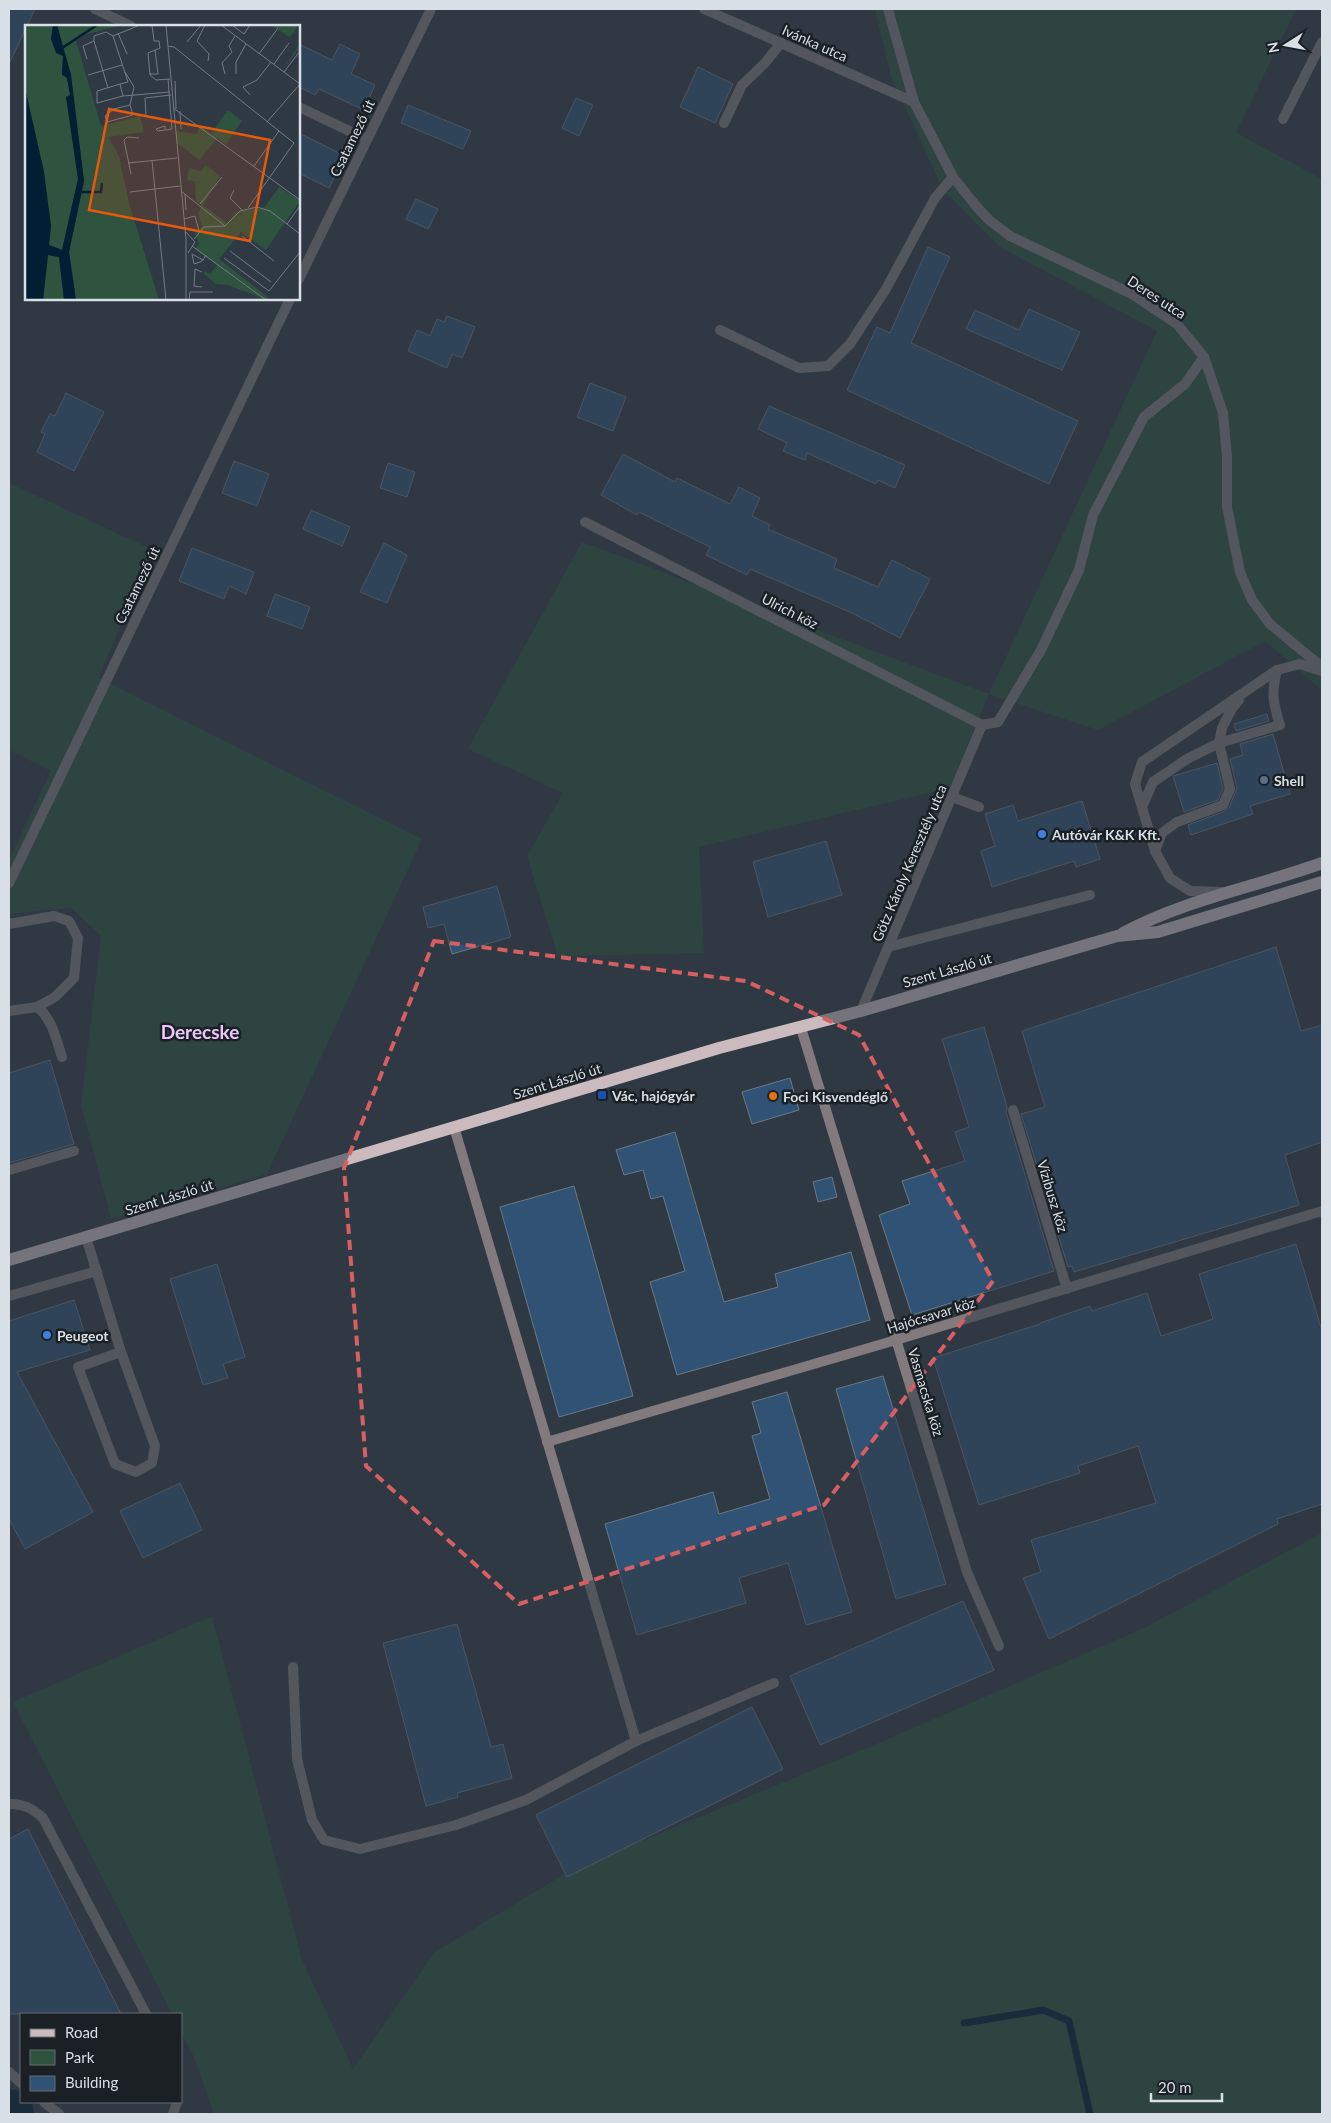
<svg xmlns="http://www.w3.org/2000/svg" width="1331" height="2123" font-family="Lato,sans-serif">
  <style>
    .green { fill: #2e533f }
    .water { fill: #001e34 }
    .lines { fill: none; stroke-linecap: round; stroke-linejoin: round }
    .stream { stroke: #001e34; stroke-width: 7 }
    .building { fill: #305274; stroke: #6c7884 }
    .service { stroke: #827a7c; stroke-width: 10 }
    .minor { stroke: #827a7c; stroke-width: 10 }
    .primary { stroke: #cbbabe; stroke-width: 12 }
    .marked { fill: none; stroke: #d75f61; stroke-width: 4; stroke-dasharray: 10 6; stroke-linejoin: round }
    .service-dot { fill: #5c6f8a; stroke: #1b2025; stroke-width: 2 }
    .shop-dot { fill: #3f7fe0; stroke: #1b2025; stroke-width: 2 }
    .transit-dot { fill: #1a4fb4; stroke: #1b2025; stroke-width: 2 }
    .food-dot { fill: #e8710a; stroke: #1b2025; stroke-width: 2 }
    .labels { text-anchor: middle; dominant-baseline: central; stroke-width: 5; stroke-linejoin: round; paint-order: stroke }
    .street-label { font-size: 14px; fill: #d8dfe6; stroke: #1b2025 }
    .poi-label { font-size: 14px; font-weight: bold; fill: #d8dfe6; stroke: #1b2025; text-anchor: start }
    .district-label { font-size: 19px; font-weight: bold; fill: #edc7fb; stroke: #1b2025 }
    .inset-river { fill: none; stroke: #001e34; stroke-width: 2.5 }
    .inset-road { fill: none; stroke: #737b85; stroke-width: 1 }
    .view { fill: #e8590c; fill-opacity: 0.15; stroke: #e8590c; stroke-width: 2.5 }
    .inset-edge { fill: none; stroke: #d8dfe6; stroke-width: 2.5 }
  </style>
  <rect width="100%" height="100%" fill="#2f3944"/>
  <g class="green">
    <path d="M 875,9 L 1296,9 L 1236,133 L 1322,179 L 1322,690 L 1265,641 L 1098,730 L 989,694 L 950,788 L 699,847 L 704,953 L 558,956 L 527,856 L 563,793 L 468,749 L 582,542 L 989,694 L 1157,331 L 1000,247 L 944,191 L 891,77 Z"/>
    <path d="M 9,483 L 153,550 L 98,678 L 422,839 L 267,1174 L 111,1219 L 81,1105 L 101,936 L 71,908 L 9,914 L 9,860 L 51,771 L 9,750 Z"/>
    <path d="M 1322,1533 L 1322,2114 L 214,2114 L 194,2057 L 181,2032 L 181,2014 L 172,2014 L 13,1702 L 212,1616 L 302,1960 L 353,2069 L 434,1953 L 573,1869 L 874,1745 L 1144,1628 Z"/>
  </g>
  <path class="water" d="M 9,2089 L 21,2091 L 21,2102 L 32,2102 L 34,2114 L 9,2114 Z"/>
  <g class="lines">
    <path class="stream" d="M 964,2023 L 1043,2010 L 1069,2021 L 1090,2114"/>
  </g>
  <g class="building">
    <path d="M 9,9 L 35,9 L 9,64 Z"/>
    <path d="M 299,44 L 332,60 L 340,44 L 360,54 L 351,74 L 375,85 L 364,110 L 319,89 L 315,95 L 299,87 Z"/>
    <path d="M 698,67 L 733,84 L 715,123 L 680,107 Z"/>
    <path d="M 576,98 L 593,105 L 579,136 L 562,128 Z"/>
    <path d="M 408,105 L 471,131 L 463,149 L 401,123 Z"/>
    <path d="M 299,133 L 345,156 L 329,188 L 299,173 Z"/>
    <path d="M 416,199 L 438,209 L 428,229 L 406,219 Z"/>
    <path d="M 928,247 L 950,257 L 911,343 L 1078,421 L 1049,484 L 847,390 L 877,327 L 890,333 Z"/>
    <path d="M 1029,309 L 1080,332 L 1062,370 L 966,329 L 975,310 L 1019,330 Z"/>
    <path d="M 447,316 L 475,327 L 462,358 L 452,354 L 447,368 L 408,351 L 417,330 L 430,336 L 437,319 L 444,322 Z"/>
    <path d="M 590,383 L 626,397 L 613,431 L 577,417 Z"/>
    <path d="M 66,393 L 104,412 L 74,471 L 37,452 L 45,434 L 41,432 L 50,414 L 55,416 Z"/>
    <path d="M 769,406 L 905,465 L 895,488 L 878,480 L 876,484 L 807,453 L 805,460 L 783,451 L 787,443 L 758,429 Z"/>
    <path d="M 623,454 L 675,482 L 677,478 L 730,504 L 739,487 L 760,498 L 752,516 L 770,525 L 768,529 L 837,559 L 834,568 L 878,587 L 892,560 L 930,579 L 900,638 L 852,613 L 750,569 L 747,575 L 706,555 L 710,547 L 639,512 L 637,515 L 601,495 Z"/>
    <path d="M 234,461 L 269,474 L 257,506 L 222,493 Z"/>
    <path d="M 388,463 L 415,472 L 407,497 L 380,488 Z"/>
    <path d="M 311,510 L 350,527 L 342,546 L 303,529 Z"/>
    <path d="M 384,543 L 407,555 L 387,603 L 360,592 Z"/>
    <path d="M 192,548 L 254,572 L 246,594 L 229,586 L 224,599 L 179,581 Z"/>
    <path d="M 275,594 L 310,607 L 302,629 L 267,616 Z"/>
    <path d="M 1267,714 L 1269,721 L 1236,731 L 1234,724 Z"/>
    <path d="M 1273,734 L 1290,794 L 1250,806 L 1253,814 L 1191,835 L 1188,825 L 1225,811 L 1229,808 L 1237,788 L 1230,759 L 1243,755 L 1240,744 Z"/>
    <path d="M 1217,763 L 1223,788 L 1218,800 L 1184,812 L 1173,776 Z"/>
    <path d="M 1082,801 L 1100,859 L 1076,867 L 1074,861 L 992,887 L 981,851 L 995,846 L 985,814 L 1013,805 L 1018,821 Z"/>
    <path d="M 826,841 L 842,895 L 768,917 L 753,862 Z"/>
    <path d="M 497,886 L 511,937 L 452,954 L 444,924 L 428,928 L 423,907 Z"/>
    <path d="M 1276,947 L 1301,1031 L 1322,1025 L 1322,1142 L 1285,1155 L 1299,1205 L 1074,1272 L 1072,1266 L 1068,1267 L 1021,1114 L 1045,1107 L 1022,1031 Z"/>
    <path d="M 984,1027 L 1007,1107 L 1006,1112 L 1054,1271 L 912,1315 L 879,1215 L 910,1204 L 902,1181 L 965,1161 L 955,1132 L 969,1127 L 942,1039 Z"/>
    <path d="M 50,1060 L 74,1144 L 9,1163 L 9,1073 Z"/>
    <path d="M 790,1078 L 799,1110 L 752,1124 L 742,1092 Z"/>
    <path d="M 675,1132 L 724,1302 L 778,1287 L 775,1274 L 851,1252 L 870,1320 L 677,1375 L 650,1282 L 685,1271 L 663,1196 L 651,1199 L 643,1170 L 624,1175 L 616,1150 Z"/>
    <path d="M 832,1177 L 837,1197 L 818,1202 L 813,1182 Z"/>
    <path d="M 574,1186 L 633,1396 L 559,1417 L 500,1207 Z"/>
    <path d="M 1296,1244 L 1322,1331 L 1322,1504 L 1277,1519 L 1278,1524 L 1049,1639 L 1023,1578 L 1041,1572 L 1031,1540 L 1156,1503 L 1138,1446 L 1078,1466 L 1080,1473 L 979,1505 L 933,1358 L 1040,1324 L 1040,1323 L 1090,1306 L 1092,1311 L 1147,1293 L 1161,1336 L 1213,1319 L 1199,1274 Z"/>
    <path d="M 217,1264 L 245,1357 L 223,1364 L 228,1378 L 203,1385 L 170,1279 Z"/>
    <path d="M 74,1300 L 90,1350 L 17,1372 L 93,1512 L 25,1549 L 9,1519 L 9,1321 Z"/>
    <path d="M 883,1376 L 946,1584 L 896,1599 L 836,1389 Z"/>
    <path d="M 787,1392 L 852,1612 L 806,1625 L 788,1563 L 739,1578 L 746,1603 L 637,1635 L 605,1524 L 713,1492 L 719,1514 L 770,1499 L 752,1436 L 761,1433 L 752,1402 Z"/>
    <path d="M 180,1483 L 202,1530 L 143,1558 L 120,1511 Z"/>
    <path d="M 963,1601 L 994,1670 L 820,1745 L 790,1676 Z"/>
    <path d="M 457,1624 L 491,1747 L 503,1744 L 512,1778 L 457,1793 L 458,1797 L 426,1806 L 383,1643 Z"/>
    <path d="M 752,1707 L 783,1769 L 567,1877 L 536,1815 Z"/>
    <path d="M 28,1829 L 121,2014 L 9,2014 L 9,1839 Z"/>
  </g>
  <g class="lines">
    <g class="service">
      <path d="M 1283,119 L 1322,42"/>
      <path d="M 724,123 L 742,85 L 765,63 L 781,43"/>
      <path d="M 720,330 L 799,368 L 828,366 L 850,344 L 886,289 L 935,198 L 953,177"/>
      <path d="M 952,797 L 979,807"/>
      <path d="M 1142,807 L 1153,782 L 1187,759 L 1219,743 L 1280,725 C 1273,703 1271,693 1277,670"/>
      <path d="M 1155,851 L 1162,833 L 1177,822 L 1223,805 L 1230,789 L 1219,743 L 1222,728 L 1231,710 L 1239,700"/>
      <path d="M 1222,892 L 1190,891 L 1170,878 L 1155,851 L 1135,784 L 1142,762 L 1277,670 L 1300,664 L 1322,671"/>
      <path d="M 9,924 L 54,916 L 69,921 L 78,938 L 74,978 L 55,997 L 37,1007"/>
      <path d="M 888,947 L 1090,895"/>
      <path d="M 9,1011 L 37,1007 C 52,1018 56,1039 62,1057"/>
      <path d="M 454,1127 L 636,1741"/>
      <path d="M 9,1170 L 74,1151"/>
      <path d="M 86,1237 L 121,1352 L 155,1446 L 152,1463 L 136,1472 L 115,1464 L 78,1367 L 121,1352"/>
      <path d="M 9,1296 L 97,1271"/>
      <path d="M 547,1442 L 896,1340"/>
      <path d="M 293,1667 L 297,1759 L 312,1820 L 324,1840 L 360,1849 L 456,1825 L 526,1800 L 636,1741 L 774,1683"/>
      <path d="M 9,1804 C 23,1803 33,1809 43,1818 L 146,2014"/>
      <path d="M 9,2072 L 21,2083"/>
      <path d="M 44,2102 L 59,2114"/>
      <path d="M 173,2114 L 177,2102"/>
    </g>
    <g class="minor">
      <path d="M 95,9 L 131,26"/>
      <path d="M 704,9 L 914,102"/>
      <path d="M 888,9 L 914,102 L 953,177 L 976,206 L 989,220 L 1010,236 L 1132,294 L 1177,324 L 1204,357 L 1223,413 L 1227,457 L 1227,507 L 1240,572 L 1252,600 L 1270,624 L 1322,667"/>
      <path d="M 299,107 L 366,139"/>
      <path d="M 299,279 L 431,9"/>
      <path d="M 585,522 L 982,725"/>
      <path d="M 982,725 L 998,722 L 1041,650 L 1079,570 L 1093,515 L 1144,417 L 1185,384 L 1204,357"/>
      <path d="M 9,883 L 290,299"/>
      <path d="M 861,1011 L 982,725"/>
      <path d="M 801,1028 L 967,1572 L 999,1646"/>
      <path d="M 1013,1110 L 1067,1289"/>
      <path d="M 896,1340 L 1322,1211"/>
    </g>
    <g class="primary">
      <path d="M 1123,933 C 1186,899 1256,887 1322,863"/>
      <path d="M 9,1260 L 719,1048 L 861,1011 L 1117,936 L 1158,932 L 1322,882"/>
    </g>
  </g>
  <path d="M0 0H1331V2123H0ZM 434,941 L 746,981 L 859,1035 L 993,1281 L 824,1505 L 519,1604 L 366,1466 L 344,1168 Z" fill="#2f3944" fill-opacity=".55" fill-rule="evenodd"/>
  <path class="marked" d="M 434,941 L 746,981 L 859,1035 L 993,1281 L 824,1505 L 519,1604 L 366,1466 L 344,1168 Z"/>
  <circle class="service-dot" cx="1264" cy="780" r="5"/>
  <g class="shop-dot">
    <circle cx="1042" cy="834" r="5"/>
    <circle cx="47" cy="1335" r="5"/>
  </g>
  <rect class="transit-dot" x="597" y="1090" width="10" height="10" rx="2.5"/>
  <circle class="food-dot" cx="773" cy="1096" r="5"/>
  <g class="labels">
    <g class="street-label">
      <text transform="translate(815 43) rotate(24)">Ivánka utca</text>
      <text transform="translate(352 138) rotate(-64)">Csatamező út</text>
      <text transform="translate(1157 297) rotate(33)">Deres utca</text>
      <text transform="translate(137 585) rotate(-64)">Csatamező út</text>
      <text transform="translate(790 611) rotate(27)">Ulrich köz</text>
      <text transform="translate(909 863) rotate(-67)">Götz Károly Keresztély utca</text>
      <text transform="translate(947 970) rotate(-16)">Szent László út</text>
      <text transform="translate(557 1081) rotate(-17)">Szent László út</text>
      <text transform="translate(1053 1196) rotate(73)">Vízibusz köz</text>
      <text transform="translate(169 1197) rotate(-17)">Szent László út</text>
      <text transform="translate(931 1315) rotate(-17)">Hajócsavar köz</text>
      <text transform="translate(926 1392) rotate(73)">Vasmacska köz</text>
    </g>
    <g class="poi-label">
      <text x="1274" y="780">Shell</text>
      <text x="1052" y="834">Autóvár K&amp;K Kft.</text>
      <text x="612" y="1095">Vác, hajógyár</text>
      <text x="783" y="1096">Foci Kisvendéglő</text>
      <text x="57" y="1335">Peugeot</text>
    </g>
    <g class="district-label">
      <text x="200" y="1031">Derecske</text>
    </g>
  </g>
  <g transform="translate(25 25)">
    <rect width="275" height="275" fill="#2f3944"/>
    <path d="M 0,0 L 28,0 L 26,14 L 38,31 L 37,49 L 42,53 L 45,70 L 42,72 L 53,154 L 37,225 L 24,220 L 25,201 L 19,147 L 0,63 ZM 32,0 L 97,0 L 59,10 L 51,16 L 76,101 L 115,91 L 119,107 L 83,112 L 94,131 L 104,178 L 134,275 L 51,275 L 44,227 L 59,156 L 46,50 ZM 246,0 L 274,0 L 265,12 L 275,19 L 275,23 L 256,46 L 275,19 ZM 203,85 L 217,96 L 201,119 L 192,113 L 175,135 L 152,118 L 151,106 L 172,109 L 175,100 L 186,108 ZM 181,140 L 195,151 L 178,180 L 202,198 L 211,187 L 240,182 L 254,162 L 275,176 L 241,225 L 216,207 L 194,234 L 243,272 L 242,275 L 203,260 L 191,259 L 179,249 L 179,246 L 185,249 L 192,240 L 170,224 L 174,219 L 170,208 L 177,202 L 173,188 L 177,180 L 171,176 L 170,156 L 162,155 L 164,143 L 176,146 ZM 23,230 L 34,232 L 39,275 L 18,275 Z" fill="#2e533f"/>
    <path d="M 28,0 L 32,0 L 46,50 L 59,156 L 44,227 L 51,275 L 39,275 L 34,232 L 23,230 L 18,275 L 0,275 L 0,63 L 19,147 L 26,201 L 24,220 L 37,225 L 53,154 L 41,72 L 45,70 L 42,53 L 37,50 L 38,31 L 31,28 L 26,14 Z" fill="#001e34"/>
    <path class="inset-river" d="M 37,23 L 72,0M 57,167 L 76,167 L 77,158"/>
    <path class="inset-road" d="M 127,0 L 129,16 L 134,16 L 135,23 L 123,28 L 125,50 L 131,55 L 145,54M 141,0 L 161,214 L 161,275M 180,0 L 172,16 L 184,29 L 183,36M 196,0 L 275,59M 207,0 L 219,9 L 225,0M 93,8 L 102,29M 88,11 L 115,0M 69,16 L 69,11 L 81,7 L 88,11 L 103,57 L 95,59 L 82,63 L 72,66 L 72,78 L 98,71 L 95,59M 162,17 L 176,0M 143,21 L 149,22 L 269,118 L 223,183M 234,29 L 253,3M 62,34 L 58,21 L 69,16 L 83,63M 249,39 L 264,18M 100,47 L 109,62 L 105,80 L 108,90 L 82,97 L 80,91 L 89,84 L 105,80M 259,47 L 275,26M 125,49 L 133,49 L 130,25M 200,49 L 197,38 L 207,27 L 204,21 L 210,11M 211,49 L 211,37 L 221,19M 63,50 L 97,40M 143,54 L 147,104M 150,56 L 151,84M 225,70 L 218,62 L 232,55 L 246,37M 98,71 L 145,67M 148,83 L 275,175M 155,86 L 156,104M 121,91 L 120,73 L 146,70M 242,97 L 275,59M 140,104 L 140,101 L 131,104 L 133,106 L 147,104M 127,135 L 141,275M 103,138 L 152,133M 229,141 L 254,106M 106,149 L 99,115 L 102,112 L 114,113M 209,165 L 205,173 L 217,185M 156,166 L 200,201M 105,167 L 155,161M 160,169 L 161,185M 175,179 L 197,152M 159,194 L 170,191 L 174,206M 262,199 L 275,181M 160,206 L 170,217 L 163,228M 217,211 L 249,236M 169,214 L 179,202 L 200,201 L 215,186 L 232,182 L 245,186 L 275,209M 167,221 L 241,275M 205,226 L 246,257M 199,233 L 244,266 L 275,227M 178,235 L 167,229 L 169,239 L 175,237 L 178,235 L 181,230M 177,262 L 169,261 L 170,244 L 177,247M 164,275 L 165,267 L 188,267"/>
    <path class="view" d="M 84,84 L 245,115 L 225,216 L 64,185 Z"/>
    <rect width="275" height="275" class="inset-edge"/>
  </g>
  <rect width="1331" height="2123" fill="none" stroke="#d8dfe6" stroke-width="20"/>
  <rect x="20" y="2013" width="162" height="90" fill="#1b2025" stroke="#676c72"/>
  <rect x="30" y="2029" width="25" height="8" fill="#cbbabe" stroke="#676c72"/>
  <text x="65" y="2038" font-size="15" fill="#d8dfe6">Road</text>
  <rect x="30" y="2050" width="25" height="15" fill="#2e533f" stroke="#676c72"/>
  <text x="65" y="2063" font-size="15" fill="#d8dfe6">Park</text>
  <rect x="30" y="2076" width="25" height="15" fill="#305274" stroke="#676c72"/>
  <text x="65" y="2088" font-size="15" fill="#d8dfe6">Building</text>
  <g transform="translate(1286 45) rotate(259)" stroke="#1b2025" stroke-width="4" paint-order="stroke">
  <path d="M0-4L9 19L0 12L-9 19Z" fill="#d8dfe6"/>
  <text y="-8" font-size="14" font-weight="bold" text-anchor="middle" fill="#d8dfe6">N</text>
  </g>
  <path d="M1151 2093v8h71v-8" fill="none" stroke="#d8dfe6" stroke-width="2.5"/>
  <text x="1158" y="2093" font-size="15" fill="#d8dfe6" stroke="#1b2025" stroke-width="4" paint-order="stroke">20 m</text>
</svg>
